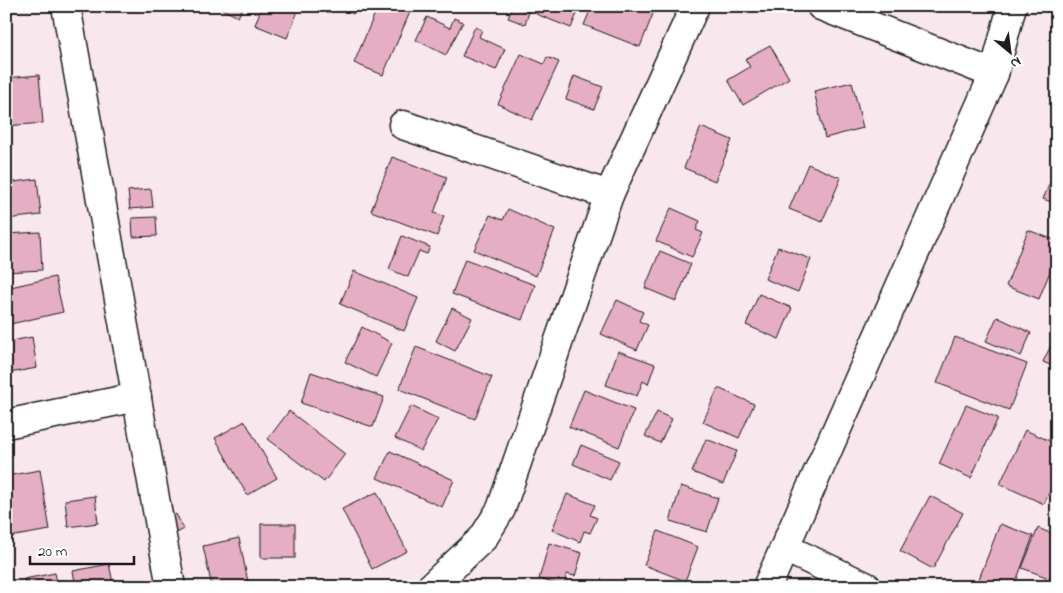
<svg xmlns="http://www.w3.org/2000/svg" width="1063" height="593" font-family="'Indie Flower',sans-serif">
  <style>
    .building { fill: #e6aec4; stroke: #1c1c1c }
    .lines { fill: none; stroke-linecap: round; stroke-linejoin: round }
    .minor-casing { stroke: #1c1c1c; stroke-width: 31 }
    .minor { stroke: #fff; stroke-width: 28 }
  </style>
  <rect width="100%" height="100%" fill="#f8e7ed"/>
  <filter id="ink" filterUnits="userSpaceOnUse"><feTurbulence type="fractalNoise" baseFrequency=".02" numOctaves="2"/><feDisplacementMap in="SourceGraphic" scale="10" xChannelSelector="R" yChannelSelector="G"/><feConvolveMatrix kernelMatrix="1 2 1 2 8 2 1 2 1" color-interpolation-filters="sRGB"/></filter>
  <g filter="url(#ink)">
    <g class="building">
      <path d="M 216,6 L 244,6 L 238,17 Z"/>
      <path d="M 262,6 L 300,6 L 287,38 L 255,25 Z"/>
      <path d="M 337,6 L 356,6 L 353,14 Z"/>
      <path d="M 378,6 L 396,6 L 410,12 L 383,75 L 354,63 Z"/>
      <path d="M 513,6 L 529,12 L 525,24 L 508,18 Z"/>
      <path d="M 539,6 L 580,6 L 571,28 L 536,14 Z"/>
      <path d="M 592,6 L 656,6 L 640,47 L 584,25 Z"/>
      <path d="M 427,17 L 450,28 L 454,18 L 463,22 L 446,55 L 416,40 Z"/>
      <path d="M 475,27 L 482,30 L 479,37 L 505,49 L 496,70 L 462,56 Z"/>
      <path d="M 770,45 L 789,78 L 743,105 L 728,80 L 750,67 L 745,59 Z"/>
      <path d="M 521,54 L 544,64 L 547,57 L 559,62 L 532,120 L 498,104 Z"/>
      <path d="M 39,75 L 43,123 L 6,126 L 6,78 Z"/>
      <path d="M 574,76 L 603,87 L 594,109 L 566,99 Z"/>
      <path d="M 852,82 L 863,128 L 825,138 L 814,91 Z"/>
      <path d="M 701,127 L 732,140 L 715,181 L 684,168 Z"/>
      <path d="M 392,157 L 447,177 L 434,213 L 444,216 L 437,236 L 371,211 Z"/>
      <path d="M 808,164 L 841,178 L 822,222 L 789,209 Z"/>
      <path d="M 1057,166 L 1057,204 L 1043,199 Z"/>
      <path d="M 37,179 L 41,215 L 6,219 L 6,183 Z"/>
      <path d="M 151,189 L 153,207 L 130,209 L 128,191 Z"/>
      <path d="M 671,208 L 700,221 L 696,230 L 703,233 L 692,257 L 656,241 Z"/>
      <path d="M 508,209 L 555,230 L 536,276 L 474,250 L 490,215 L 503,220 Z"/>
      <path d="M 156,217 L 157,236 L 133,237 L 132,218 Z"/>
      <path d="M 1028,230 L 1057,241 L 1057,254 L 1039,299 L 1006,286 Z"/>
      <path d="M 40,232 L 42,270 L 6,272 L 6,234 Z"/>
      <path d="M 402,236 L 430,247 L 427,254 L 419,251 L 408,277 L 389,269 Z"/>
      <path d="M 778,247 L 811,259 L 798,292 L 765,279 Z"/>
      <path d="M 660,251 L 691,264 L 676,301 L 645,288 Z"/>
      <path d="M 465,259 L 535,285 L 522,320 L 452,294 Z"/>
      <path d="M 354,271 L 418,298 L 404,331 L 340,304 Z"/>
      <path d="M 55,277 L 63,312 L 6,325 L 6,288 Z"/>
      <path d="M 759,294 L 792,308 L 779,339 L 746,325 Z"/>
      <path d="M 617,300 L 643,312 L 639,321 L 648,325 L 637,350 L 601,334 Z"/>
      <path d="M 452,308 L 472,318 L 455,351 L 436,341 Z"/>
      <path d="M 997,317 L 1031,333 L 1021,356 L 986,341 Z"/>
      <path d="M 362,327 L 392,343 L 376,377 L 345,362 Z"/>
      <path d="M 1057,333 L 1057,368 L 1043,362 Z"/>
      <path d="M 32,337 L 37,368 L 9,373 L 6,358 L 6,342 Z"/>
      <path d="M 955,337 L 1027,364 L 1009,410 L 937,383 Z"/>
      <path d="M 416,347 L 492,377 L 475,419 L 399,389 Z"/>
      <path d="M 618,351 L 655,364 L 648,384 L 643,381 L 637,396 L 606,385 Z"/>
      <path d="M 311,372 L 384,397 L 373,427 L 301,403 Z"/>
      <path d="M 718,388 L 754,404 L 739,438 L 703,422 Z"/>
      <path d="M 584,390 L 634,410 L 619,447 L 569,427 Z"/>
      <path d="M 966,405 L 998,418 L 971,478 L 939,464 Z"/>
      <path d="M 411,406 L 438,419 L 421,451 L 395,438 Z"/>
      <path d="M 289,411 L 345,454 L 324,482 L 268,439 Z"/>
      <path d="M 657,412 L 672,419 L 660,443 L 645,436 Z"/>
      <path d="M 245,421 L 277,478 L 247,495 L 215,438 Z"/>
      <path d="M 1025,430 L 1057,444 L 1057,476 L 1044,504 L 1000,484 Z"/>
      <path d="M 706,439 L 737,451 L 723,484 L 692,472 Z"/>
      <path d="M 581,445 L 619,461 L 610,480 L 573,464 Z"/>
      <path d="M 390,451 L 454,480 L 442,507 L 377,478 Z"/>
      <path d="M 40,470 L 50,530 L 9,537 L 6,522 L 6,476 Z"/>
      <path d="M 681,486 L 718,498 L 707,532 L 670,521 Z"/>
      <path d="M 377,492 L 407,551 L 372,569 L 342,509 Z"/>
      <path d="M 567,494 L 595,505 L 590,515 L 597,518 L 590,533 L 584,531 L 580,542 L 552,530 Z"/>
      <path d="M 95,496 L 98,523 L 68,527 L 65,500 Z"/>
      <path d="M 930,496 L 963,513 L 933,569 L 900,551 Z"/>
      <path d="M 176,514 L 184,529 L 175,534 L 167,519 Z"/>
      <rect x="261" y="524" width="34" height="34"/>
      <path d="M 1000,524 L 1033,536 L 1014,587 L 999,587 L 979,579 Z"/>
      <path d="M 1038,528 L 1057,536 L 1057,581 L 1022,568 Z"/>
      <path d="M 658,531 L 698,547 L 685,581 L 644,565 Z"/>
      <path d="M 239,538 L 249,587 L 212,587 L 203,546 Z"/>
      <path d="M 549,543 L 582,553 L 575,576 L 567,574 L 564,586 L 539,579 Z"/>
      <path d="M 109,564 L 114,587 L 76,587 L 73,571 Z"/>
      <path d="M 55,573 L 58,587 L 26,587 L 24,579 Z"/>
    </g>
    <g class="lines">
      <g class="minor-casing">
        <g id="minor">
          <path d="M 66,6 L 171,587"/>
          <path d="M 821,6 L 994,74"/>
          <path d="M 403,125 L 609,195"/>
          <path d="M 6,424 L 137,397"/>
          <path d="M 785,548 L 867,587"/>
          <path d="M 431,587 L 483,538 L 501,509 L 609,195 L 695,6"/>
          <path d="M 767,587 L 994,74 L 1012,6"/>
        </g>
      </g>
      <use href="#minor" class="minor"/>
    </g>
  </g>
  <rect width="1063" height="593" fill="none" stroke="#fff" stroke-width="25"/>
  <rect x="12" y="12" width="1038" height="568" fill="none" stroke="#1c1c1c" stroke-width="2" filter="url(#ink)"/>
  <g transform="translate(1010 52) rotate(151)" stroke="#ffffff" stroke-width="4" paint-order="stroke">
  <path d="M0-4L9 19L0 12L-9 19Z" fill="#1c1c1c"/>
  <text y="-8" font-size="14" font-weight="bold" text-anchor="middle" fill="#1c1c1c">N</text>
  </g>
  <path d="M30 556v8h104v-8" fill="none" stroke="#1c1c1c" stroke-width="2.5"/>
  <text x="38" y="556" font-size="15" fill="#1c1c1c" stroke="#ffffff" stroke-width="4" paint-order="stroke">20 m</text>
</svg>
